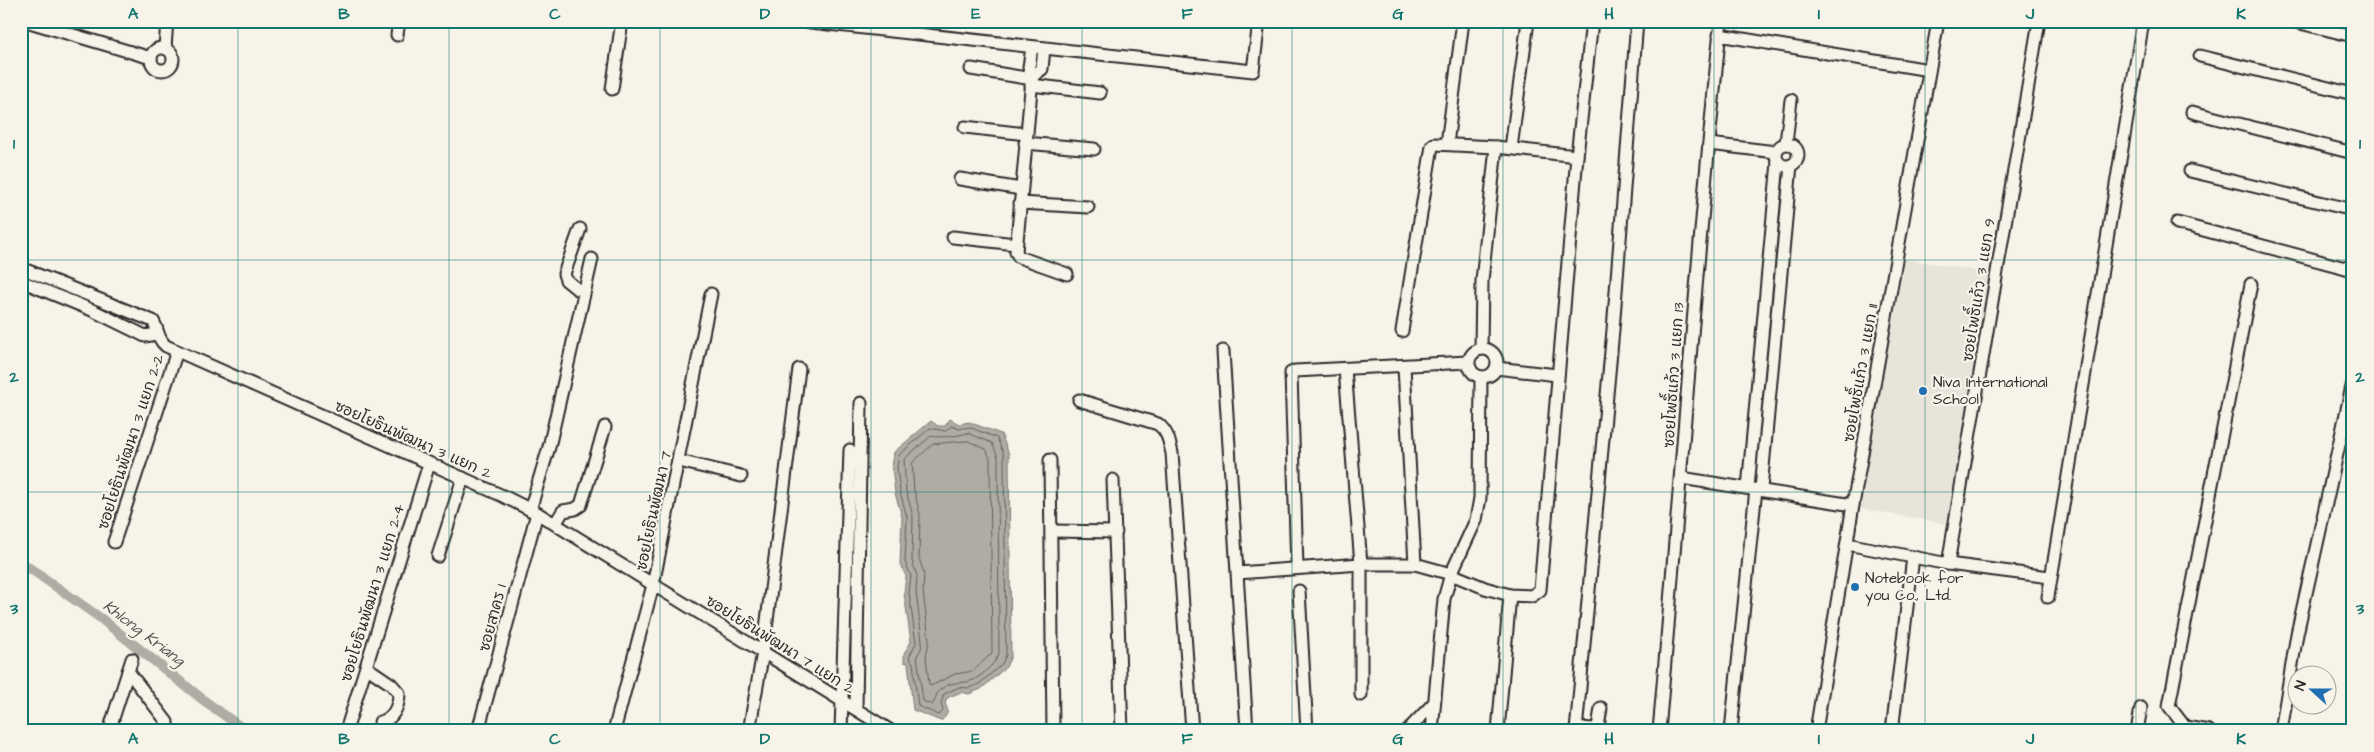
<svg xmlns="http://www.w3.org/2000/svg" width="2374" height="752" font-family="'Architects Daughter','Playpen Sans Thai',sans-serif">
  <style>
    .built { fill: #e8e4da }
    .water { fill: #afaca4; stroke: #7a7874 }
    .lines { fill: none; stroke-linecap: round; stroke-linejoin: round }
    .shore { stroke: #605f5b; stroke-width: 1 }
    .canal { stroke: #afaca4; stroke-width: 10 }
    .minor-casing { stroke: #2b2b2b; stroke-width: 15 }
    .minor { stroke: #f7f3e8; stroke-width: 11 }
    .grid { fill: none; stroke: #0f766e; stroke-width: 1; stroke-opacity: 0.55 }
    .poi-dot { fill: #1f6fb2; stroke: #f7f3e8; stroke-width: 2 }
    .labels { text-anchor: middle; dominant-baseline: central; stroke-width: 4.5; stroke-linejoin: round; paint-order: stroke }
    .street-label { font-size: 15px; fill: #2b2b2b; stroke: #f7f3e8 }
    .poi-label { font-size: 15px; fill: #2b2b2b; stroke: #f7f3e8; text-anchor: start }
    .water-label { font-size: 16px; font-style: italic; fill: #53524f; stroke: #f7f3e8 }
    .neatline { fill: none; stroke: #0f766e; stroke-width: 2 }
    .grid-label { font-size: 16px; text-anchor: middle; font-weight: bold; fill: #0f766e }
  </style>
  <rect width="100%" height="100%" fill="#f7f3e8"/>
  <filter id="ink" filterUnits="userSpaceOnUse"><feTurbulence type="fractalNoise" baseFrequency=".02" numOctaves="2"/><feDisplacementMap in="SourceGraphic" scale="10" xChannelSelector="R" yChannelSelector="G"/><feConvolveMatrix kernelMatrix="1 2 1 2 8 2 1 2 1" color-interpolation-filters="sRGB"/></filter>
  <g filter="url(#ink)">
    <path class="built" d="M 1899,258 L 1991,273 L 1947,524 L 1856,508 Z"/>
    <path class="water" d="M 950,419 L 959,424 L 969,422 L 1001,434 L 1009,454 L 1011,656 L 1006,667 L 981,689 L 969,694 L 961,692 L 947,698 L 945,704 C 950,712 947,715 941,721 L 913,710 L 908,663 L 904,662 L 904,653 L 911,642 L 904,593 L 906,576 L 900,564 L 902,517 L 895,493 L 892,467 L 894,452 L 931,421 L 938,426 L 945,426 Z"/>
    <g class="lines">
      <g class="shore">
        <path d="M 952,426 L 959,429 L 969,427 L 997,438 L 1004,455 L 1006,655 L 1002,664 L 979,684 L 968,688 L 959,687 L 944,694 L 941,703 L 943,711 L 939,715 L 918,706 L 913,663 L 909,657 L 916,643 L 909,593 L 911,576 L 905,562 L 907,517 L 900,492 L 897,467 L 899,455 L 930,428 L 945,431 Z"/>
        <path d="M 968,433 L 992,443 L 998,457 L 999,654 C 995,664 979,680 967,682 C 957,683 950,682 941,689 C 935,693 936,701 932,705 L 923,701 L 917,656 L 921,649 L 922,641 L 916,592 L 917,575 L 912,561 L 913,516 L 906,491 L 904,459 L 931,436 C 943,438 956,436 968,433 Z"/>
        <path d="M 968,441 L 986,449 L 990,458 L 992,653 L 973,671 L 955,674 L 931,686 L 929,684 L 926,657 L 929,641 L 923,591 L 924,574 L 919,558 L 920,515 L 914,490 L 912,463 L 933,444 Z"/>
      </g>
      <path class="canal" d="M 21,562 L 99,617 L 206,702 L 246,731"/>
      <g class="minor-casing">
        <g id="minor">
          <path d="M 26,21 L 151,58"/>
          <path d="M 801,21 L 1253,71 L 1259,21"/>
          <path d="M 2292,21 L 2353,36"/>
          <path d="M 397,35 L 399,21"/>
          <path d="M 1719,35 L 1929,70"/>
          <path d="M 1032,47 L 1029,67 L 1032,79 L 1016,252 L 1019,257 L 1067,274"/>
          <circle cx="162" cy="59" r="11"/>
          <path d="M 165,48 L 167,21"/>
          <path d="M 2200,56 L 2353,94"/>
          <path d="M 971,69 L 1032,79"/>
          <path d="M 1033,76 L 1042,69 L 1044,48"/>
          <path d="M 1031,85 L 1100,93"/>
          <path d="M 612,89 L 622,21"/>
          <path d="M 2192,112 L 2353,153"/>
          <path d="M 965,127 L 1026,134"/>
          <path d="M 1025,143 L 1094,149"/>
          <path d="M 1786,143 L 1791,100"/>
          <circle cx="1787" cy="155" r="11"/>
          <path d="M 1447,144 L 1463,21"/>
          <path d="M 1709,144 L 1776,152"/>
          <path d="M 1511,148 L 1528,21"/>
          <path d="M 2190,171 L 2353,210"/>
          <path d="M 960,179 L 1021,189"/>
          <path d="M 1020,203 L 1088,207"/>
          <path d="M 2177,223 L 2353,270"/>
          <path d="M 953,237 L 1016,244"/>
          <path d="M 21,268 L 153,321 C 159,330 157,339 166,346 L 503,496 L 537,513 L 891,731"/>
          <path d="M 21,281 L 92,310 L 145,336 L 157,334"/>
          <path d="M 577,289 L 566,280 L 564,274 L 580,229"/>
          <path d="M 1402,331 L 1432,146 L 1434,144 L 1496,147 L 1577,156"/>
          <circle cx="1483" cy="363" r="14"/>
          <path d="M 1481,349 L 1482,281 L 1496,147"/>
          <path d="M 1223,351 L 1247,731"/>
          <path d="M 1404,367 L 1415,564"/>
          <path d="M 1496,368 L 1557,375"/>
          <path d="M 1345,369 L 1361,564 L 1361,695"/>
          <path d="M 1079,400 L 1158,424 C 1168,432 1169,441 1172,453 L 1192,731"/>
          <path d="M 1050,460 L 1053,731"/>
          <path d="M 679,461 L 741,476"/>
          <path d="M 1681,478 L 1853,505"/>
          <path d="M 1113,480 L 1122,731"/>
          <path d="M 1748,488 L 1778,162"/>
          <path d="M 1761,489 L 1791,165"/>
          <path d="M 530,510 L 549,447 L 592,259"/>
          <path d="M 555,524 L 563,511 L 575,509 L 581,505 L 605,427"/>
          <path d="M 1052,531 L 1116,532"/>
          <path d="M 114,542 L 177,351"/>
          <path d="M 1847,544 L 1948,564 L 2050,577"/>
          <path d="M 438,556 L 463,478"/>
          <path d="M 1948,564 L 2039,21"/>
          <path d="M 1297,568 L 1291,373 L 1295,371 L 1468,362"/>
          <path d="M 1238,573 L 1361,564 L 1415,564 L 1451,574 L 1485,588 L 1510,595 L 1532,596 L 1540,590 L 1577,156 L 1592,21"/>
          <path d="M 1299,591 L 1307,731"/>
          <path d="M 2048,597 L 2143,21"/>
          <path d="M 366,667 L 391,684 L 399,693 C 399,706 393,720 380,722"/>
          <path d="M 128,671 L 167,722 L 167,731"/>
          <path d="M 856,709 L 861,403"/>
          <path d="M 1576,728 L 1595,729 L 1598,727 L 1601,708"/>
          <path d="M 109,731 L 132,659"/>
          <path d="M 346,731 L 429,464"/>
          <path d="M 478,731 L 537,513"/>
          <path d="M 614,731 L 653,585 L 711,294"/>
          <path d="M 749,731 L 763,652 L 799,369"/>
          <path d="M 841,731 L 850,450"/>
          <path d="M 1407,731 L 1434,703"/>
          <path d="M 1432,731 L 1444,599 L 1451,574 L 1476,520 L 1480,498 L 1481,377"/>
          <path d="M 1498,731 L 1510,595"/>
          <path d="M 1576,731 L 1613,330 L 1637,21"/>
          <path d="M 1659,731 C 1680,494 1696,257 1721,21"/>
          <path d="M 1731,731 L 1756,489"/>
          <path d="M 1816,731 L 1853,505 L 1938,21"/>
          <path d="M 1892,731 L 1913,557"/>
          <path d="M 2137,731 L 2141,708"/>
          <path d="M 2209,731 L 2185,727 L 2169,706 L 2251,284"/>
          <path d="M 2281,731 L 2297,634 L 2353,382"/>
        </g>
      </g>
      <use href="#minor" class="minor"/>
    </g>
  </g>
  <path class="grid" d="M 238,21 L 238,731M 449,21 L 449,731M 660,21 L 660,731M 871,21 L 871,731M 1082,21 L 1082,731M 1292,21 L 1292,731M 1503,21 L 1503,731M 1714,21 L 1714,731M 1925,21 L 1925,731M 2136,21 L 2136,731M 21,260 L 2353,260M 21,492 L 2353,492"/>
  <g class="poi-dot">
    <circle cx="1923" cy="391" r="5"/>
    <circle cx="1855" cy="587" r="5"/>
  </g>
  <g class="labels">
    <g class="street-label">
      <text transform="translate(1979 290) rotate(-81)">ซอยโพธิ์แก้ว 3 แยก 9</text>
      <text transform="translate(1861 373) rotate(-80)">ซอยโพธิ์แก้ว 3 แยก 11</text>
      <text transform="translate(1674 375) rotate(-86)">ซอยโพธิ์แก้ว 3 แยก 13</text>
      <text transform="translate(413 440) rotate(24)">ซอยโยธินพัฒนา 3 แยก 2</text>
      <text transform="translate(131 442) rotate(-72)">ซอยโยธินพัฒนา 3 แยก 2-2</text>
      <text transform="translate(654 511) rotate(-78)">ซอยโยธินพัฒนา 7</text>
      <text transform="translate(373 593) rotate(-73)">ซอยโยธินพัฒนา 3 แยก 2-4</text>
      <text transform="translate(493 618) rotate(-75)">ซอยสาคร 1</text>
      <text transform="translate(780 645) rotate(32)">ซอยโยธินพัฒนา 7 แยก 2</text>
    </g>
    <g class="poi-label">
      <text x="1933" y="382">Niva International<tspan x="1933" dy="17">School</tspan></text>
      <text x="1865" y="578">Notebook for<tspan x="1865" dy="17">you Co., Ltd.</tspan></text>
    </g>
    <g class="water-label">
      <text transform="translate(144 633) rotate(37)">Khlong Kriang</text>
    </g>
  </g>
  <rect width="2374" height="752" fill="none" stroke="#f7f3e8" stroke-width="55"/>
  <g transform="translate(2312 690) rotate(291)"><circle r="24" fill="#f7f3e8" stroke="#a5a39c"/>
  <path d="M0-4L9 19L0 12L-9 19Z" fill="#1f6fb2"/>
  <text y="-8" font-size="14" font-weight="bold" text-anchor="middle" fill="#2b2b2b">N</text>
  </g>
  <rect x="28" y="28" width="2318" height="696" class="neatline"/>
  <g class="grid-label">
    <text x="133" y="19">A</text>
    <text x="344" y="19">B</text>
    <text x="555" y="19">C</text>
    <text x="765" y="19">D</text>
    <text x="976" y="19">E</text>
    <text x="1187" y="19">F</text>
    <text x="1398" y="19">G</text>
    <text x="1609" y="19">H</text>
    <text x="1819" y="19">I</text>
    <text x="2030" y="19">J</text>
    <text x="2241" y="19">K</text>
    <text x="14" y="149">1</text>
    <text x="2360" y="149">1</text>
    <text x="14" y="382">2</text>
    <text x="2360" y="382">2</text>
    <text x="14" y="614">3</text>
    <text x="2360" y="614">3</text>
    <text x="133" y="744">A</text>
    <text x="344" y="744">B</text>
    <text x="555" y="744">C</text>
    <text x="765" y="744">D</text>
    <text x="976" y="744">E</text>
    <text x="1187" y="744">F</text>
    <text x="1398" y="744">G</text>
    <text x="1609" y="744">H</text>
    <text x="1819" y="744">I</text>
    <text x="2030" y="744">J</text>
    <text x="2241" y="744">K</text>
  </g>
</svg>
